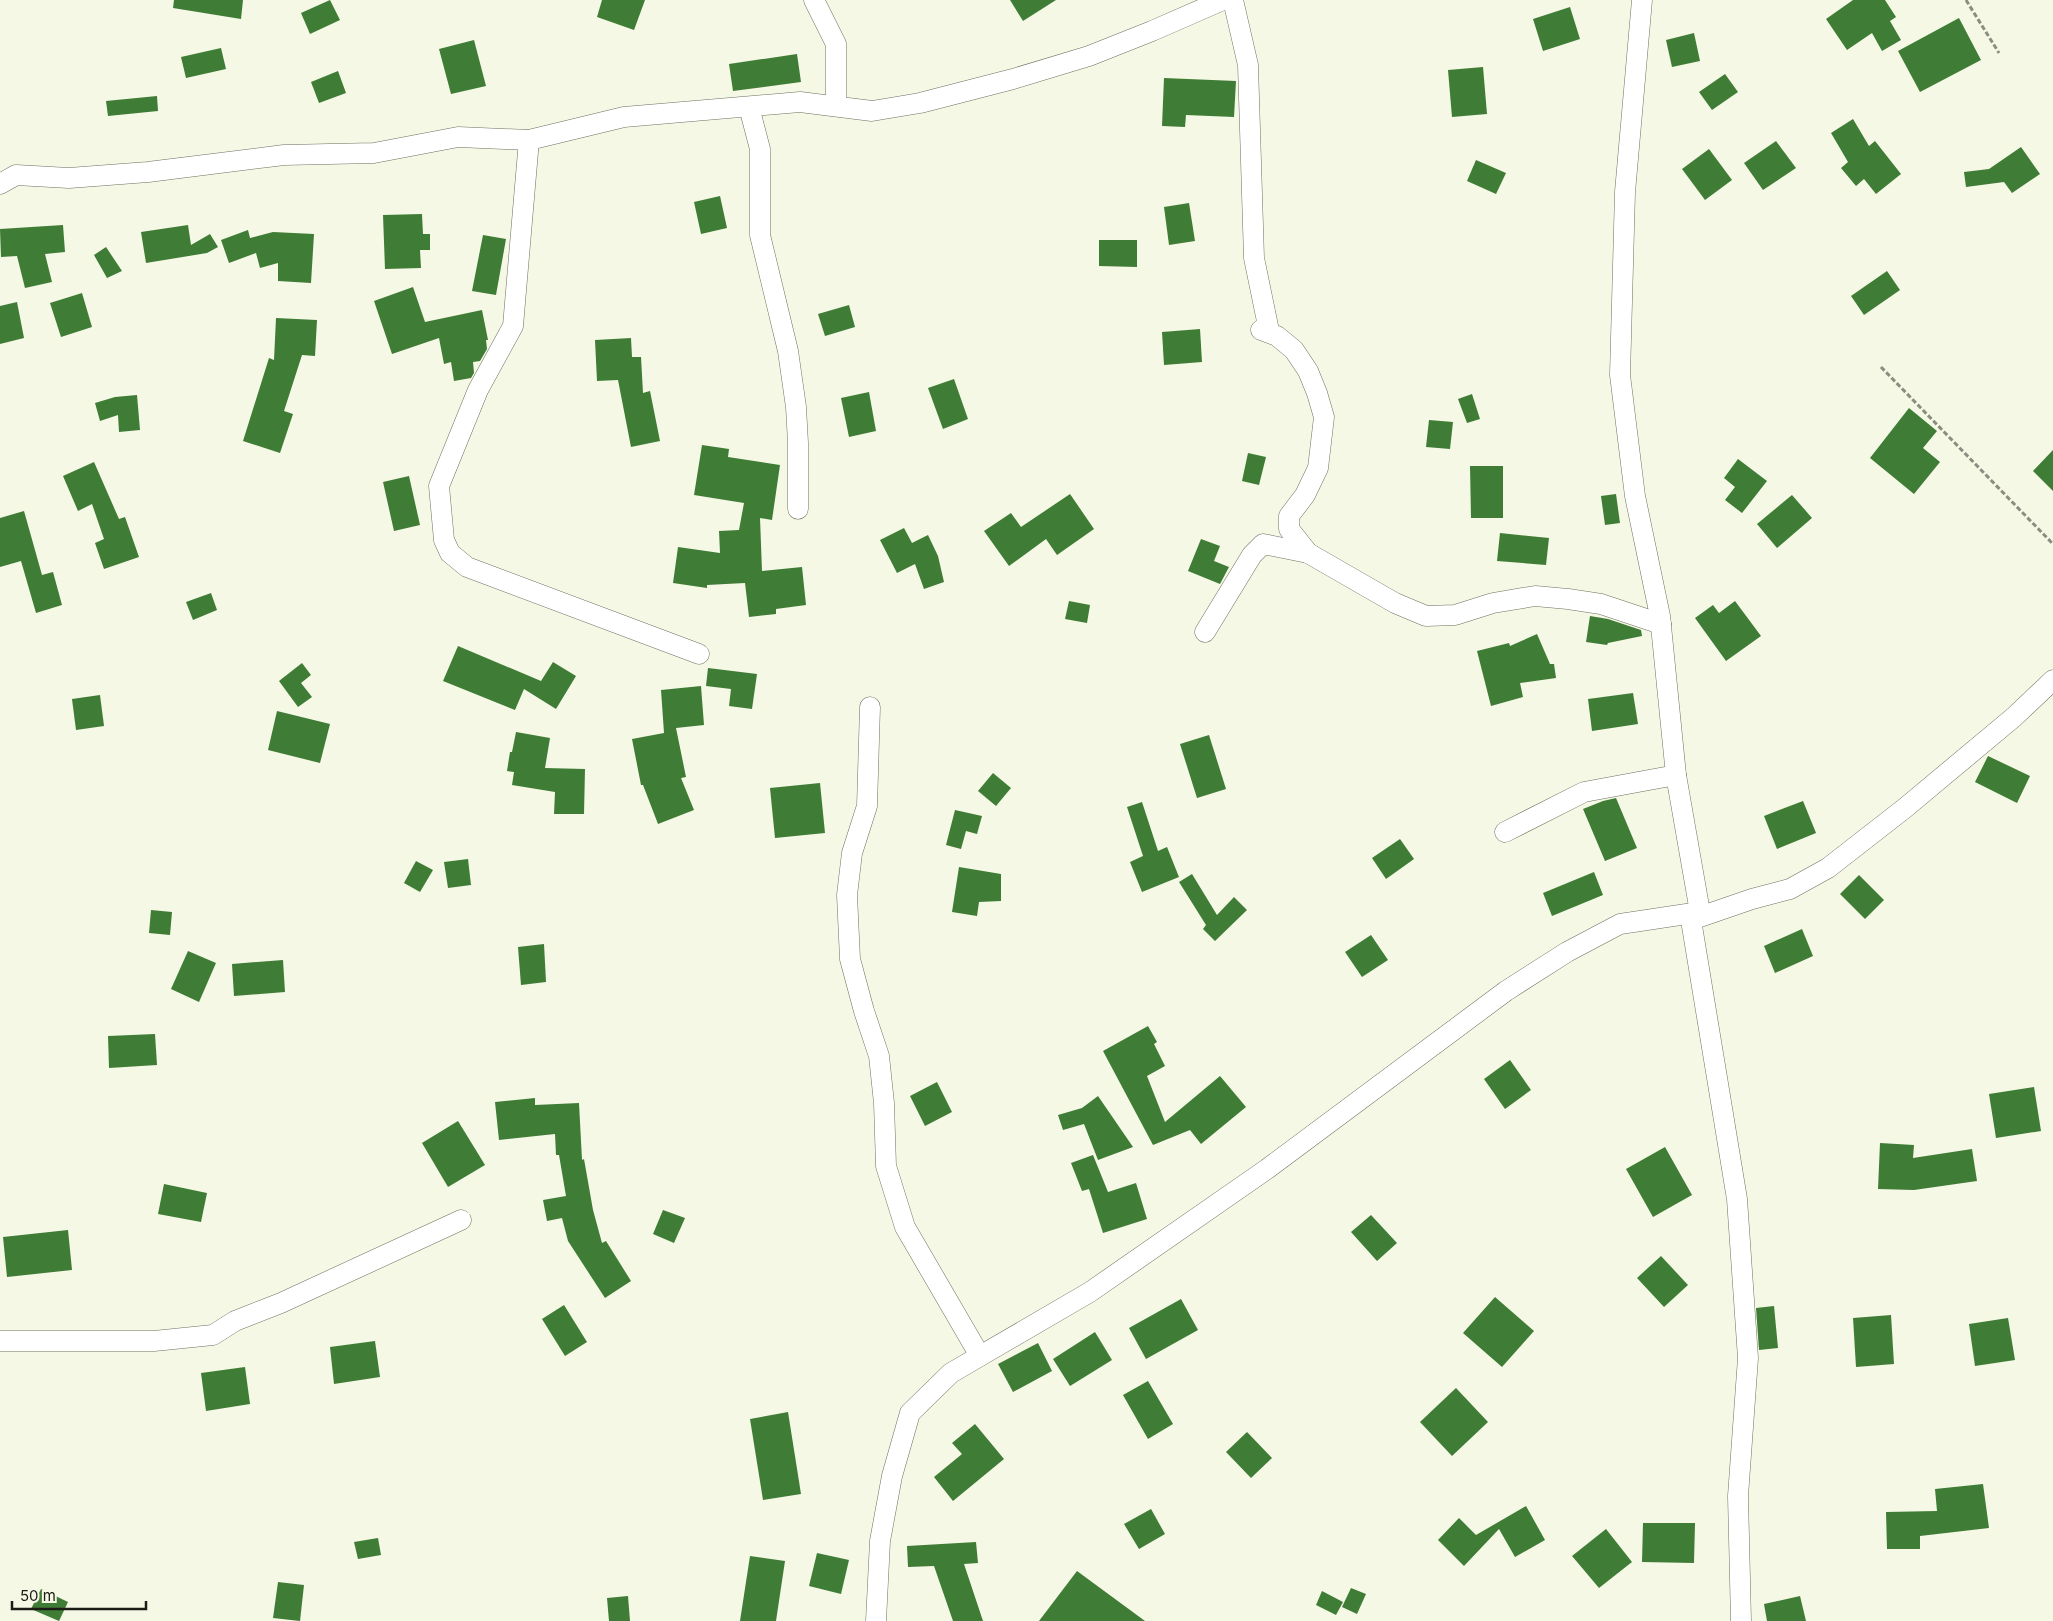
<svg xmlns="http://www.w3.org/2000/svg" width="2053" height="1621" font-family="Inter,sans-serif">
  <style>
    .building { fill: #3f7c36 }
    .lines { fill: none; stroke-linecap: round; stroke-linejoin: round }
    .minor-casing { stroke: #6e7060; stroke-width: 21 }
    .path { stroke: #8b8d81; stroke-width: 3; stroke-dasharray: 5 2.5; stroke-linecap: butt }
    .minor { stroke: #fff; stroke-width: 20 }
  </style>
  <rect width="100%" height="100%" fill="#f5f8e5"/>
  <g class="building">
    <path d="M 174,0 L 243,0 L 241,19 L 173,8 Z"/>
    <path d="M 330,0 L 340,20 L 310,34 L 301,13 Z"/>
    <path d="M 602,0 L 645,0 L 634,30 L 597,17 Z"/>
    <path d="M 1010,0 L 1056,0 L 1023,21 Z"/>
    <path d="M 1853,0 L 1885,0 L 1896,17 L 1890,21 L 1901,40 L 1882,51 L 1872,33 L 1847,50 L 1826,19 Z"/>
    <path d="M 1570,7 L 1580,39 L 1543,51 L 1533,19 Z"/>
    <path d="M 1959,18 L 1981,60 L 1920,92 L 1898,51 Z"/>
    <path d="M 1694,33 L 1700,61 L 1672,67 L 1666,40 Z"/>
    <path d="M 474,40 L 486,86 L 451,94 L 439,49 Z"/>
    <path d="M 221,48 L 226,69 L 186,78 L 181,57 Z"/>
    <path d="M 797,54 L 801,82 L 733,91 L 729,64 Z"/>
    <path d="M 1483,67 L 1487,114 L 1452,117 L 1448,70 Z"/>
    <path d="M 338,71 L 346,93 L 319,103 L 311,82 Z"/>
    <path d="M 1725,74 L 1738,92 L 1712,110 L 1699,92 Z"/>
    <path d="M 1164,78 L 1236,81 L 1234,117 L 1186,115 L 1185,127 L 1162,126 Z"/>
    <path d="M 157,96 L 158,111 L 108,116 L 106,101 Z"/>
    <path d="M 1853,119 L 1869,146 L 1875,141 L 1901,174 L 1876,194 L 1864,179 L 1856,186 L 1841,168 L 1848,162 L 1831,133 Z"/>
    <path d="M 1776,141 L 1796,168 L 1763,190 L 1744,163 Z"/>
    <path d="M 2021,147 L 2040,174 L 2012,193 L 2004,182 L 1966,187 L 1964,172 L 1989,169 Z"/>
    <path d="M 1709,149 L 1732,180 L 1705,200 L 1682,169 Z"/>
    <path d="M 1476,160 L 1506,173 L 1496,194 L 1467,181 Z"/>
    <path d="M 720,196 L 727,228 L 701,234 L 694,202 Z"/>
    <path d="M 1189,203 L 1195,241 L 1169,245 L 1164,207 Z"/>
    <path d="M 422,214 L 423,234 L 430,234 L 430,250 L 420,250 L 421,268 L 385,269 L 383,215 Z"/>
    <path d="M 63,225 L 65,252 L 45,254 L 52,282 L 25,288 L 17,256 L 1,257 L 0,229 Z"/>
    <path d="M 188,225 L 191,245 L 210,234 L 218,247 L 207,253 L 146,263 L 141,232 Z"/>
    <path d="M 248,230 L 250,238 L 273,232 L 314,234 L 311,283 L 278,281 L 278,263 L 260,268 L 256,253 L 229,263 L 221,240 Z"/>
    <path d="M 483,235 L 506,239 L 496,295 L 472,291 Z"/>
    <path d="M 1099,240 L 1137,240 L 1137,267 L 1099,266 Z"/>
    <path d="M 106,247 L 122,271 L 107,278 L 94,255 Z"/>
    <path d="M 1887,271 L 1900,290 L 1864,315 L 1851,296 Z"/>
    <path d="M 413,287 L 425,322 L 482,310 L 488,340 L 486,340 L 487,349 L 480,361 L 473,362 L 474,373 L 471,378 L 454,381 L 451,362 L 444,364 L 439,338 L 392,354 L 374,301 Z"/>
    <path d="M 82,293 L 92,327 L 61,337 L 50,303 Z"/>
    <path d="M 17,302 L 24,338 L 0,344 L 0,306 Z"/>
    <path d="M 849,305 L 855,327 L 825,336 L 818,314 Z"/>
    <path d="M 276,318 L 317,320 L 315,356 L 302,355 L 284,411 L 293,414 L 280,453 L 243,441 L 269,358 L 274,360 Z"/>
    <path d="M 1200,329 L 1202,362 L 1164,365 L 1162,332 Z"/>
    <path d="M 631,338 L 632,357 L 641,357 L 643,393 L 650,391 L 660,441 L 631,447 L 618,380 L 597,381 L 595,340 Z"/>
    <path d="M 954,379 L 968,419 L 943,429 L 928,388 Z"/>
    <path d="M 869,392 L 876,431 L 849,437 L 841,398 Z"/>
    <path d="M 1472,394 L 1480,419 L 1467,423 L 1458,399 Z"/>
    <path d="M 137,395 L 140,430 L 119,432 L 118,415 L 100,421 L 95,403 L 115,397 Z"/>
    <path d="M 1909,408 L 1937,431 L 1923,448 L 1940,462 L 1914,494 L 1870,458 Z"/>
    <path d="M 1429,420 L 1453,422 L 1450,449 L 1426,447 Z"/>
    <path d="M 702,445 L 729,449 L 728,457 L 780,465 L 772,520 L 760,518 L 762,571 L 802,567 L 806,605 L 776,609 L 776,614 L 749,617 L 745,583 L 707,585 L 707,588 L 673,583 L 678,547 L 720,553 L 719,531 L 739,530 L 744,503 L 694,495 Z"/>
    <path d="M 2053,450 L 2053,491 L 2033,471 Z"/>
    <path d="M 1248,453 L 1266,457 L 1259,485 L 1242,481 Z"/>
    <path d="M 1738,459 L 1767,481 L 1742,513 L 1725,500 L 1735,487 L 1724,478 Z"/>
    <path d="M 94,462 L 119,519 L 125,517 L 139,557 L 104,569 L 95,543 L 104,539 L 92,504 L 78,511 L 63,476 Z"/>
    <path d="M 1470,466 L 1503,466 L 1503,518 L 1471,518 Z"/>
    <path d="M 409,476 L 420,525 L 394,531 L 383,482 Z"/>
    <path d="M 1070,494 L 1094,529 L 1057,555 L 1046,539 L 1009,566 L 984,531 L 1011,513 L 1021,527 Z"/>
    <path d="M 1616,494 L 1620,523 L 1605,525 L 1601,496 Z"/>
    <path d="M 1792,495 L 1812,518 L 1777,548 L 1757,524 Z"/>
    <path d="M 24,511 L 42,575 L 53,572 L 62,605 L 36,613 L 21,561 L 0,567 L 0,518 Z"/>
    <path d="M 904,528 L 912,543 L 928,535 L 938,556 L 944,582 L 924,589 L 915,564 L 897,573 L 880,540 Z"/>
    <path d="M 1500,533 L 1549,538 L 1546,565 L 1497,561 Z"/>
    <path d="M 1201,539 L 1220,546 L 1214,561 L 1229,567 L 1220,584 L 1188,571 Z"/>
    <path d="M 211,593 L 217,610 L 193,620 L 186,602 Z"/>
    <path d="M 1069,601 L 1090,605 L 1087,623 L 1065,619 Z"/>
    <path d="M 1735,601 L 1761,636 L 1726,661 L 1695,618 L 1713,605 L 1719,613 Z"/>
    <path d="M 1590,616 L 1608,619 L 1641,630 L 1642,636 L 1608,643 L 1607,645 L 1586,642 Z"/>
    <path d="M 1537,634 L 1550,664 L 1554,664 L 1556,678 L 1520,683 L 1523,697 L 1491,706 L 1477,651 L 1509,643 L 1510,646 Z"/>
    <path d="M 458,646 L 541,681 L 553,662 L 576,676 L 556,709 L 524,689 L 515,710 L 443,681 Z"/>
    <path d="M 302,663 L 311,675 L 301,683 L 312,697 L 298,707 L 279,681 Z"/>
    <path d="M 708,668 L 757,674 L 752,709 L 729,706 L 731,689 L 706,686 Z"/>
    <path d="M 701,686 L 704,725 L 676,728 L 686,777 L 681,778 L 694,810 L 658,824 L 643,785 L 641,785 L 632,739 L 664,733 L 661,690 Z"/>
    <path d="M 1633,693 L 1638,724 L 1592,731 L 1588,699 Z"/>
    <path d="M 100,695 L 104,726 L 76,730 L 72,699 Z"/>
    <path d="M 277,711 L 330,724 L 320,763 L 268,750 Z"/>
    <path d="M 516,732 L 550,738 L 545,768 L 585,769 L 584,814 L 554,814 L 555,792 L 512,785 L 514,772 L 507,771 L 510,752 L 512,752 Z"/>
    <path d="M 1209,735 L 1226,789 L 1197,798 L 1180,744 Z"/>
    <path d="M 1988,756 L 2030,776 L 2017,803 L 1975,782 Z"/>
    <path d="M 993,773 L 1011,788 L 996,806 L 978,791 Z"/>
    <path d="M 820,783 L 825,833 L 775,838 L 770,788 Z"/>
    <path d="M 1616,798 L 1637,848 L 1605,861 L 1583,809 L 1603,801 Z"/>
    <path d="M 1803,801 L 1816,833 L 1777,849 L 1764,816 Z"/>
    <path d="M 1142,802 L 1158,851 L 1167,847 L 1179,877 L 1142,892 L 1130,862 L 1143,856 L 1127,807 Z"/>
    <path d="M 955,810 L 982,816 L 977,834 L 966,831 L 961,849 L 946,845 Z"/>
    <path d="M 1400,839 L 1414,859 L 1386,879 L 1372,858 Z"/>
    <path d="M 468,859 L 471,885 L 448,888 L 444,862 Z"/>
    <path d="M 416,861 L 433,870 L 420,892 L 404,883 Z"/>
    <path d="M 959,867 L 1001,874 L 1001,901 L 979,902 L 977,916 L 952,912 Z"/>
    <path d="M 1594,872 L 1603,895 L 1552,916 L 1543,893 Z"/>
    <path d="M 1192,874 L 1217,915 L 1234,897 L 1247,910 L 1215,941 L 1203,929 L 1206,925 L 1179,882 Z"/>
    <path d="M 1859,875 L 1884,900 L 1865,919 L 1840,894 Z"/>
    <path d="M 151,910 L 172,912 L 170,935 L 149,933 Z"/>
    <path d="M 1802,929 L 1813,956 L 1775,973 L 1764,946 Z"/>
    <path d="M 1371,935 L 1388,960 L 1362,977 L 1345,952 Z"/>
    <path d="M 544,944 L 546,982 L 521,985 L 518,947 Z"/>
    <path d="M 188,951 L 216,963 L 199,1002 L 171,989 Z"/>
    <path d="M 283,960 L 285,992 L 234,996 L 232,964 Z"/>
    <path d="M 1148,1026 L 1157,1042 L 1154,1044 L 1165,1066 L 1147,1076 L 1165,1122 L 1220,1076 L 1246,1107 L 1201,1144 L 1190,1130 L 1153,1145 L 1103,1051 Z"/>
    <path d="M 155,1034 L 157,1065 L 109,1068 L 108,1036 Z"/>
    <path d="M 1510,1060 L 1531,1090 L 1505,1109 L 1484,1079 Z"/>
    <path d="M 937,1082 L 952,1112 L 925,1126 L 910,1096 Z"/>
    <path d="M 2034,1087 L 2041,1131 L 1996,1138 L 1989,1094 Z"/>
    <path d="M 1098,1096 L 1133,1147 L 1098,1160 L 1084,1124 L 1063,1130 L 1058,1115 L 1082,1108 Z"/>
    <path d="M 535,1098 L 535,1105 L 579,1103 L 582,1160 L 584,1159 L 593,1210 L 602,1243 L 606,1241 L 631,1281 L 605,1298 L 568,1241 L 562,1218 L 547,1221 L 543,1200 L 566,1196 L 559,1155 L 556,1155 L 555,1134 L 499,1140 L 495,1102 Z"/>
    <path d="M 458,1121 L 485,1165 L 448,1187 L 422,1143 Z"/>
    <path d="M 1880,1143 L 1914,1145 L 1913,1158 L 1972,1149 L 1977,1181 L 1914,1190 L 1878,1189 Z"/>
    <path d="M 1665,1147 L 1692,1195 L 1653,1217 L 1626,1169 Z"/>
    <path d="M 1093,1155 L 1108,1192 L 1136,1183 L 1147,1219 L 1103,1233 L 1089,1189 L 1082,1191 L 1071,1163 Z"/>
    <path d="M 164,1184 L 207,1193 L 201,1222 L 158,1214 Z"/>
    <path d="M 663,1210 L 685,1218 L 674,1243 L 653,1234 Z"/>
    <path d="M 1371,1215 L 1397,1243 L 1377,1261 L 1351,1232 Z"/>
    <path d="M 68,1230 L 72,1270 L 7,1277 L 3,1237 Z"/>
    <path d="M 1661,1256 L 1688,1285 L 1664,1307 L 1637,1278 Z"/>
    <path d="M 1495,1297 L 1534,1331 L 1502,1367 L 1463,1333 Z"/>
    <path d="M 1181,1299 L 1198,1330 L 1146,1359 L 1129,1328 Z"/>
    <path d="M 564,1305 L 587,1342 L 565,1356 L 542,1319 Z"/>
    <path d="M 1774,1306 L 1778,1348 L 1759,1350 L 1756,1308 Z"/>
    <path d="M 1891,1315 L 1894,1364 L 1856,1367 L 1853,1318 Z"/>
    <path d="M 2008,1318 L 2015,1360 L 1975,1366 L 1969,1324 Z"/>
    <path d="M 1095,1332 L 1112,1360 L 1070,1386 L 1053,1359 Z"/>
    <path d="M 375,1341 L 380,1377 L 334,1384 L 330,1347 Z"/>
    <path d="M 1038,1343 L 1052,1371 L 1013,1392 L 998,1364 Z"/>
    <path d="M 245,1367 L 250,1404 L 206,1411 L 201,1373 Z"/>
    <path d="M 1148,1381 L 1173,1424 L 1148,1439 L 1123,1395 Z"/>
    <path d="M 1456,1388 L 1488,1422 L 1452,1456 L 1420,1422 Z"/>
    <path d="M 788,1412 L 801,1494 L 763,1500 L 750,1419 Z"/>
    <path d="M 975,1424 L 1004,1459 L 953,1501 L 934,1477 L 962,1454 L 952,1443 Z"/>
    <path d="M 1247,1432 L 1272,1458 L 1251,1478 L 1226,1452 Z"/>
    <path d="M 1983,1484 L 1989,1528 L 1920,1536 L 1920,1549 L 1887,1549 L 1886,1512 L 1937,1511 L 1935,1489 Z"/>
    <path d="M 1526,1506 L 1545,1540 L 1515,1557 L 1499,1529 L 1464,1566 L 1438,1540 L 1459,1518 L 1476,1535 Z"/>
    <path d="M 1151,1509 L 1165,1534 L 1139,1549 L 1124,1524 Z"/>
    <path d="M 1643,1523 L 1695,1523 L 1694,1563 L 1642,1562 Z"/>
    <path d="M 1606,1529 L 1632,1562 L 1599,1588 L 1572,1556 Z"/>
    <path d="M 378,1538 L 381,1555 L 358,1559 L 354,1542 Z"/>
    <path d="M 976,1542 L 978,1563 L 964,1564 L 983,1621 L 953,1621 L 934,1566 L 908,1567 L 907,1546 Z"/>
    <path d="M 817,1553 L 849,1560 L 841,1594 L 809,1586 Z"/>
    <path d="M 750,1556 L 785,1561 L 776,1621 L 740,1621 Z"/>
    <path d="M 1077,1571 L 1145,1621 L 1039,1621 Z"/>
    <path d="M 278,1582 L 304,1585 L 300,1621 L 273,1618 Z"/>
    <path d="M 1351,1588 L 1366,1594 L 1357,1614 L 1342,1607 Z"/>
    <path d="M 41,1589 L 68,1602 L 59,1621 L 31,1609 Z"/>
    <path d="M 1322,1591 L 1343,1602 L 1336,1615 L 1316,1605 Z"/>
    <path d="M 628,1596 L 630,1621 L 609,1621 L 607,1598 Z"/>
    <path d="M 1800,1596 L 1806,1621 L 1767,1621 L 1764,1604 Z"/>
  </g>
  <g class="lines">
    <g class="minor-casing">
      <g id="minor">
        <path d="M 814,0 L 836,44 L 836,106"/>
        <path d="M 1233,0 L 1248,65 L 1254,258 L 1268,326 L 1261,330 L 1277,336 L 1294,350 L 1308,371 L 1317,393 L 1324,417 L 1318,468 L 1305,495 L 1289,516 L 1289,529 L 1308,553 L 1395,603 L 1426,616 L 1455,615 L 1493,603 L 1535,596 L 1568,599 L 1601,604 L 1661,624"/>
        <path d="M 1642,0 L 1625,192 L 1620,375 L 1635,496 L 1660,616 L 1676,775 L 1700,912 L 1691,920 L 1737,1199 L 1748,1358 L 1738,1496 L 1741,1621"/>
        <path d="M 749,107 L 760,149 L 760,235 L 788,351 L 796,407 L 798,443 L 798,509"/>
        <path d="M 529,140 L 513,326 L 478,390 L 439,486 L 444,540 L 450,553 L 467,567 L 699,654"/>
        <path d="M 0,184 L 16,175 L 69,178 L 148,172 L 284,155 L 374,153 L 458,137 L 529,140 L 624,117 L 800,102 L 872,111 L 920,103 L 1013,79 L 1089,56 L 1152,31 L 1223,0"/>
        <path d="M 1205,632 L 1252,555 L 1263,544 L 1308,553"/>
        <path d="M 870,707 L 867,806 L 852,853 L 847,895 L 850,959 L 864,1011 L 879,1056 L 884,1103 L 886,1166 L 905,1227 L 980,1356"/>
        <path d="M 1505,832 L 1584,792 L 1676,775"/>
        <path d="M 1691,920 L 1752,899 L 1790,889 L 1828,868 L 1905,808 L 2014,717 L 2053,680"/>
        <path d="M 0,1341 L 154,1341 L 213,1335 L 235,1321 L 281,1303 L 461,1220"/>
        <path d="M 876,1621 L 880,1541 L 892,1476 L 910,1413 L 951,1373 L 1090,1292 L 1267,1169 L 1506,991 L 1567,952 L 1620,924 L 1700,912"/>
      </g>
    </g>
    <g class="path">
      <path d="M 1966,0 L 1999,53"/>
      <path d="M 1881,367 L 2053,544"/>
    </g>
    <use href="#minor" class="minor"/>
  </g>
  <path d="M12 1601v8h134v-8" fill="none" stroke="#1b1c16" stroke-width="2.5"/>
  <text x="20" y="1601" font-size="15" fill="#1b1c16" stroke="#f5f8e5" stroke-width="4" paint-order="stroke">50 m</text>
</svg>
